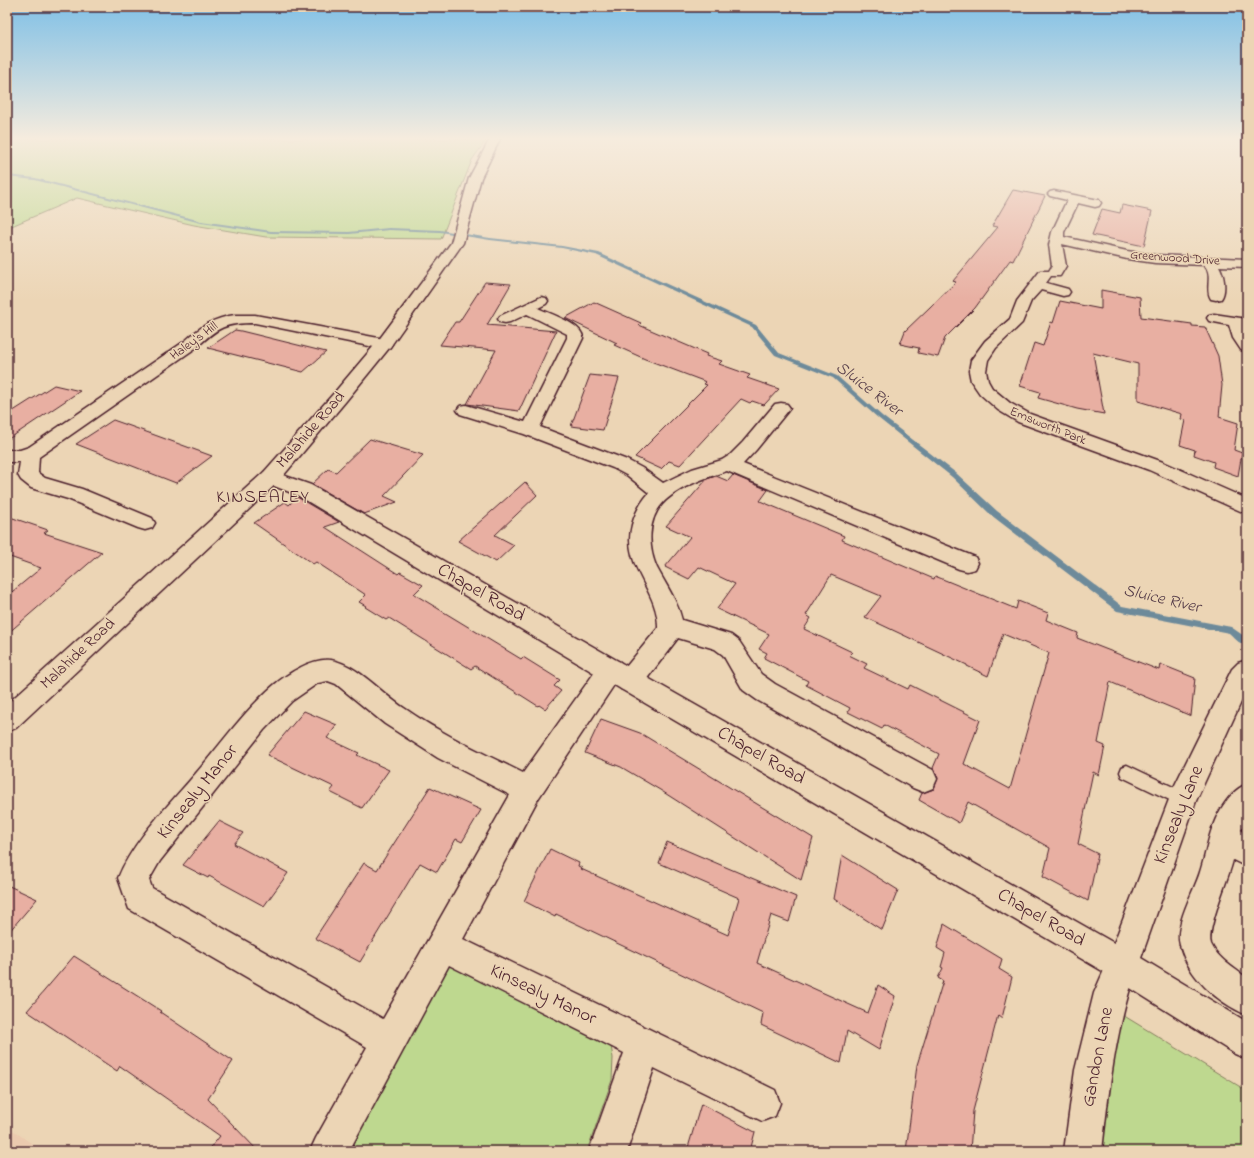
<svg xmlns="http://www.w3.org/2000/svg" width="1254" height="1158" font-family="'Indie Flower',sans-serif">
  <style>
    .built { fill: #ebcaaf }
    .green { fill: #bed88f; stroke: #847c5d }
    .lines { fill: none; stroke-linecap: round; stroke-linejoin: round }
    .stream { fill: #6d8a9a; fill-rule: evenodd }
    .building { fill: #e8afa2; stroke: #4a1f2b; fill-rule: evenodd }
    .service-casing { stroke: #4a1f2b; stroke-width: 3 }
    .minor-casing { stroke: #4a1f2b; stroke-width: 3 }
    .tertiary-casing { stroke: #4a1f2b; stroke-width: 3 }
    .secondary-casing { stroke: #4a1f2b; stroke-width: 3 }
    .service { fill: #ecd5b5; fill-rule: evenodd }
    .minor { fill: #ecd5b5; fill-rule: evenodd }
    .tertiary { fill: #ecd5b5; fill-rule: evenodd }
    .secondary { fill: #ecd5b5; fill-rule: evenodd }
    .labels { text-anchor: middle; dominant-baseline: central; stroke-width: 3; stroke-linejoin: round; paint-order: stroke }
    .far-street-label { font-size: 13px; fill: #4a1f2b; stroke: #ecd5b5 }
    .street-label { font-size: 16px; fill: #4a1f2b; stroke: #ecd5b5 }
    .water-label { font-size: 17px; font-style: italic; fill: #533a47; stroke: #ecd5b5 }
    .quarter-label { font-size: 18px; letter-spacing: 1px; fill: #4a1f2b; stroke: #ecd5b5 }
    .near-street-label { font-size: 19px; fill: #4a1f2b; stroke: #ecd5b5 }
  </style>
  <rect width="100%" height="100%" fill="#ecd5b5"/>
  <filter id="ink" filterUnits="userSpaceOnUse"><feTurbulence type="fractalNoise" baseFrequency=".025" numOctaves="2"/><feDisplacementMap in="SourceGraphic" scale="8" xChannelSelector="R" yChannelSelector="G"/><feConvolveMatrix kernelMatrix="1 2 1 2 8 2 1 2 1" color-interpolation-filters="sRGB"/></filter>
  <g filter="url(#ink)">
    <path class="built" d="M 7,1126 L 42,1151 L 7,1151 Z"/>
    <g class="green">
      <path d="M 7,139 L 487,139 L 472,160 L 441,239 L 266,237 L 194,225 L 77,198 L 7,228 Z"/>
      <path d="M 452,962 L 611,1046 L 613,1058 L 612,1080 L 587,1151 L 341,1151 L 438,971 Z"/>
      <path d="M 1121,1014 L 1247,1091 L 1247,1151 L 1097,1151 Z"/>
    </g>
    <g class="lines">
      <path class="stream" d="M 7,175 L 35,178 L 201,221 L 271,231 L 349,232 L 389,228 L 440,230 L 490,238 L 562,246 L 599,253 L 756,325 L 779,353 L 837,376 L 882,416 L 956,473 L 997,511 L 1122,606 L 1231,627 L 1247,638 L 1247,644 C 1240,646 1234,637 1229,633 L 1117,611 L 991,515 L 952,477 L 878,418 L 833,378 L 775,355 L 752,327 L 596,255 L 562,248 L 490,240 L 440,232 L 389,230 L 349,234 L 271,233 L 201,223 L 35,180 L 7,177 Z"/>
    </g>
    <g class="building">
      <path d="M 1013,190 L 1045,196 L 1013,261 L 1010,260 L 975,308 L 945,338 L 938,357 L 918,353 L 919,348 L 900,344 L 905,331 L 956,282 L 953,281 L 998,227 L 992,226 Z"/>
      <path d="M 1122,205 L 1152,211 L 1144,246 L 1092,235 L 1102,209 L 1120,213 Z"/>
      <path d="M 485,282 L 511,284 L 487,325 L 556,331 L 519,411 L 467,404 L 496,350 L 440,345 L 455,322 L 459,322 Z"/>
      <path d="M 1101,290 L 1140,297 L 1141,317 L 1192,324 L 1192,326 L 1205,327 L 1218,356 L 1222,385 L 1219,417 L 1238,423 L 1234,450 L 1242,453 L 1238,476 L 1213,467 L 1214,462 L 1194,455 L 1195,450 L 1180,445 L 1185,420 L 1181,419 L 1182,414 L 1138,401 L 1138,364 L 1093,353 L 1104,414 L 1077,409 L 1038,398 L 1040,392 L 1020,386 L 1034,343 L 1043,346 L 1051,322 L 1053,323 L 1060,301 L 1101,309 Z"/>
      <path d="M 594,302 L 641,323 L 639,325 L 707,354 L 706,356 L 722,361 L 719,364 L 750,375 L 747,378 L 779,389 L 764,405 L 752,401 L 750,403 L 741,399 L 680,465 L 669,461 L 661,469 L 635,457 L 707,385 L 704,384 L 706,382 L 645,359 L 614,345 L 617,343 L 565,318 Z"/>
      <path d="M 235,330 L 241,331 L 326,352 L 303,372 L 208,348 Z"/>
      <path d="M 590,375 L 619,378 L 603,430 L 571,426 Z"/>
      <path d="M 54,385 L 80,391 L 7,440 L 7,415 Z"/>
      <path d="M 113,420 L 130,426 L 212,456 L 176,483 L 76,444 Z"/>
      <path d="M 370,439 L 423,455 L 384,496 L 397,502 L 364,514 L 312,484 L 328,469 L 336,472 Z"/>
      <path d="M 733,475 L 768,490 L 760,501 L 844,536 L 842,540 L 934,579 L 935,576 L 1016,609 L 1018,601 L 1048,613 L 1046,620 L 1078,633 L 1077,638 L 1159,670 L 1160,664 L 1195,678 L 1191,716 L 1110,682 L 1098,743 L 1105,746 L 1099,775 L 1093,772 L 1078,844 L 1098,854 L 1088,901 L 1043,877 L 1050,848 L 968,802 L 959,823 L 919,800 L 922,793 L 934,789 L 938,778 L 933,768 L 939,754 L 884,725 L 882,729 L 848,712 L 850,708 L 806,685 L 808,681 L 764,658 L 767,653 L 759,649 L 769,634 L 717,609 L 735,584 L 699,567 L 689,579 L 665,567 L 690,537 L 666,526 L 707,479 L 716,476 L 728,481 ZM 831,575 L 881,596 L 865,617 L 967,665 L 967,666 L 988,676 L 1003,634 L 1049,653 L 1010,789 L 964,764 L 980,720 L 910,685 L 908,689 L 864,668 L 867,664 L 849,655 L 852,652 L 804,629 L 811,618 L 806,615 Z"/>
      <path d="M 525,482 L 537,495 L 495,535 L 514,545 L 496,562 L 458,541 Z"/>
      <path d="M 297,497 L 339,522 L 325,527 L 398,574 L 400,572 L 423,585 L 414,594 L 521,659 L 523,657 L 560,680 L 554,686 L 561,691 L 545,709 L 539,705 L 538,706 L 475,666 L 471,669 L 389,618 L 386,620 L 365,607 L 366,606 L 359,602 L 366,595 L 316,562 L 313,564 L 254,523 L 285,502 L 289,505 Z"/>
      <path d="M 7,516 L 48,530 L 44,533 L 102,552 L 7,634 L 7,596 L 41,568 L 7,556 Z"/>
      <path d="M 304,711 L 337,725 L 327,738 L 359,753 L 357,755 L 389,770 L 362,808 L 330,792 L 334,787 L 267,755 Z"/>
      <path d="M 601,719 L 640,733 L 813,838 L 801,880 L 660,790 L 621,767 L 585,753 Z"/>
      <path d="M 430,787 L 481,810 L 462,842 L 456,839 L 437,872 L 420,863 L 360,962 L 315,938 L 364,863 L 377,870 Z"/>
      <path d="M 219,821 L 243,833 L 234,844 L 288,873 L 264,906 L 209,876 L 208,878 L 183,865 Z"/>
      <path d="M 667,842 L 796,897 L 789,922 L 771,915 L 757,963 L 868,1013 L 878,985 L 895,996 L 879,1050 L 847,1031 L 841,1063 L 761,1025 L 763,1013 L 556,914 L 555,917 L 524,901 L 550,849 L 579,863 L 578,866 L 582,868 L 581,869 L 728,935 L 739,898 L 659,863 Z"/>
      <path d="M 842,855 L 898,890 L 882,930 L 834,899 Z"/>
      <path d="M 7,885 L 37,899 L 7,934 Z"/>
      <path d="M 944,924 L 1002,959 L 999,969 L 1012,977 L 1002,1018 L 998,1015 L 973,1111 L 970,1151 L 906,1151 L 917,1065 L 943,981 L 938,978 L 943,968 L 941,967 L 945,953 L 937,948 Z"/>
      <path d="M 74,956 L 161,1011 L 160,1012 L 233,1061 L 208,1099 L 258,1151 L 208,1151 L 220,1136 L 120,1066 L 117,1071 L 27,1011 Z"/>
      <path d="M 701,1104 L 755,1132 L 750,1151 L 687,1151 Z"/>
    </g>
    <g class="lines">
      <g class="service-casing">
        <path id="service" d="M 1127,765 L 1188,794 L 1191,799 L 1188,804 L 1183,806 L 1178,804 L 1122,777 L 1120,772 L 1122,767 Z"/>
      </g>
      <g class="minor-casing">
        <g id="minor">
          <path d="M 1054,191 L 1099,200 L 1101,203 L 1099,206 L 1095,207 L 1078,203 L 1064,232 L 1064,237 L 1127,251 L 1155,255 L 1247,259 L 1247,267 L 1219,266 C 1224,274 1227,291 1221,299 L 1216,300 L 1211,299 C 1204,289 1214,275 1204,265 L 1155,263 L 1127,259 L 1062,244 L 1066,266 L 1060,276 L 1051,276 L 1046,283 L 1068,289 L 1070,292 L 1068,295 L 1063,296 L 1041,290 L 1031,301 L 1022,323 L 996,348 L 988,360 L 986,371 L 988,381 L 992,388 L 1010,403 L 1030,414 L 1163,462 L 1247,499 L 1247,514 L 1149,470 L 1018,422 L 998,410 L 980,394 L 971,381 L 969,371 L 971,360 L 985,341 L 1010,319 L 1017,301 L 1040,271 L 1049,271 L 1052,266 L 1049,245 L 1052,232 L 1067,200 L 1050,196 L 1048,194 L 1050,192 Z"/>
          <path d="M 541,297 L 546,298 L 548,301 L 546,304 L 538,308 C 550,314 583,324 583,338 L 540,427 L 627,460 L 642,468 L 663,483 L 692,469 L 722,460 L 730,455 L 743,442 L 775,404 L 781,403 L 787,404 L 790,408 L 787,412 L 756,450 L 743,464 L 975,557 L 978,563 L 975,569 L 967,571 L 959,569 L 727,471 C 707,477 676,488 662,504 C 647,521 648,548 657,568 C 666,585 677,600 682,620 L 731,635 L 739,641 L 761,674 L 775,684 L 933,770 L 937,779 L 933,788 L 923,792 L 913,788 L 757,700 L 743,690 L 723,655 L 715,649 L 678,638 L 639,689 L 630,692 L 621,689 L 618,681 L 621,673 L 658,628 C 659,590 621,566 632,525 C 635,513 641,502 649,493 L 628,476 L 613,468 L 524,434 L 460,414 L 457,410 L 460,406 L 466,405 L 525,422 L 567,338 L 567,334 L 527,314 L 510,322 L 505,323 L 500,322 L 498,319 L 500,316 Z"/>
          <path d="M 1214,314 L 1247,319 L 1247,329 L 1245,328 L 1247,334 L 1247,352 L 1241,350 L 1233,338 L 1229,325 L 1209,321 L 1207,318 L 1209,315 Z"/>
          <path d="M 235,315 L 255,315 L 384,339 L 390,341 L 392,344 L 390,347 L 384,349 L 255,323 C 225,323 218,327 197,347 L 39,457 L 38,473 L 45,478 L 82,489 L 152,518 L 155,523 L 152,528 L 145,530 L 138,528 L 68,499 L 31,488 L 21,480 L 18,475 L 20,462 L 7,462 L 7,450 L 20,450 L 29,447 L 185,341 C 201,326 214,318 235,315 Z"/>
          <path d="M 611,659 L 620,662 L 623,669 L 620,676 L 538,799 L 463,939 L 775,1090 L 780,1103 L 775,1116 L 762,1121 L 654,1068 L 627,1151 L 589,1151 L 624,1053 L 449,965 L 349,1151 L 310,1151 L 316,1138 L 367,1047 L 129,909 L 118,878 C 134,839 170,804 197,772 C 222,743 245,710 274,685 C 287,674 313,657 331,660 C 357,664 382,694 404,708 C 441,734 483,753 523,773 L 602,662 ZM 328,681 L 336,684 L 385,724 L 438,758 L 510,795 L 383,1019 L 152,888 L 149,880 L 160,861 L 264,730 L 292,701 L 318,683 Z"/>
          <path d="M 1247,784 L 1247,820 L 1241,830 L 1247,835 L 1247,867 L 1233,860 C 1229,878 1206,929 1211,944 C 1217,958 1235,969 1247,978 L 1247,1015 C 1217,1002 1188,977 1180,945 C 1174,924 1194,892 1200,872 C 1207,851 1209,828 1221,809 C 1228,798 1235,789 1247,784 Z"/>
          <path d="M 1122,949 L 1133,954 L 1138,965 C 1116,1025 1109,1088 1102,1151 L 1064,1151 L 1075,1070 L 1094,993 L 1111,954 Z"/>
        </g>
      </g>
      <g class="tertiary-casing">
        <path id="tertiary" d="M 271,471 L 311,485 L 639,673 L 1114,943 L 1173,789 L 1232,669 L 1238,663 L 1247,660 L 1247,689 L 1196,801 L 1141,958 L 1247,1022 L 1247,1059 L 1235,1054 L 1111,976 L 621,689 L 297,495 L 264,482 L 261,477 L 264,472 Z"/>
      </g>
      <g class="secondary-casing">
        <path id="secondary" d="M 490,139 L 500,139 L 481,178 L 463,243 L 390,347 L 346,401 L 278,482 L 16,728 L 7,732 L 7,704 L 264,472 L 334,393 L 378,341 L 451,243 L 469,178 Z"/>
      </g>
      <use href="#service" class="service"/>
      <use href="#minor" class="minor"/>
      <use href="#tertiary" class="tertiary"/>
      <use href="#secondary" class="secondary"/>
    </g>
  </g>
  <linearGradient id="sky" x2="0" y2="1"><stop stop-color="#80c0e6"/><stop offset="0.46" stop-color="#f6ecde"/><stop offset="1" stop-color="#f6ecde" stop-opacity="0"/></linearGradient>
  <rect width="1254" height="301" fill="url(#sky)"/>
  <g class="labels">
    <g class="far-street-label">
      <text transform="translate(1175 258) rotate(4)">Greenwood Drive</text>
      <text transform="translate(194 341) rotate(-36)">Haley's Hill</text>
      <text transform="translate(1048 426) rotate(22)">Emsworth Park</text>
    </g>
    <g class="street-label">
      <text transform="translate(311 430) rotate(-49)">Malahide Road</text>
      <text transform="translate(78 654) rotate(-43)">Malahide Road</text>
    </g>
    <g class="water-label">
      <text transform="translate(869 389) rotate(37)">Sluice River</text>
      <text transform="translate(1162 599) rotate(13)">Sluice River</text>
    </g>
    <g class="quarter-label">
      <text x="263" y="498">KINSEALEY</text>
    </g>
    <g class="near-street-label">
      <text transform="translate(481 593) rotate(30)">Chapel Road</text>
      <text transform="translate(761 756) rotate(30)">Chapel Road</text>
      <text transform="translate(198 792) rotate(-51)">Kinsealy Manor</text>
      <text transform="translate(1179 815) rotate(-68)">Kinsealy Lane</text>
      <text transform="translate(1041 918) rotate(30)">Chapel Road</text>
      <text transform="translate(543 995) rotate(26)">Kinsealy Manor</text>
      <text transform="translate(1098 1057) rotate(-79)">Gandon Lane</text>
    </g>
  </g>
  <rect width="1254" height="1158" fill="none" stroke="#ecd5b5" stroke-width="24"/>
  <rect x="12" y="12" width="1230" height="1134" fill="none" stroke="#4a1f2b" stroke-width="1.5" filter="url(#ink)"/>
</svg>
